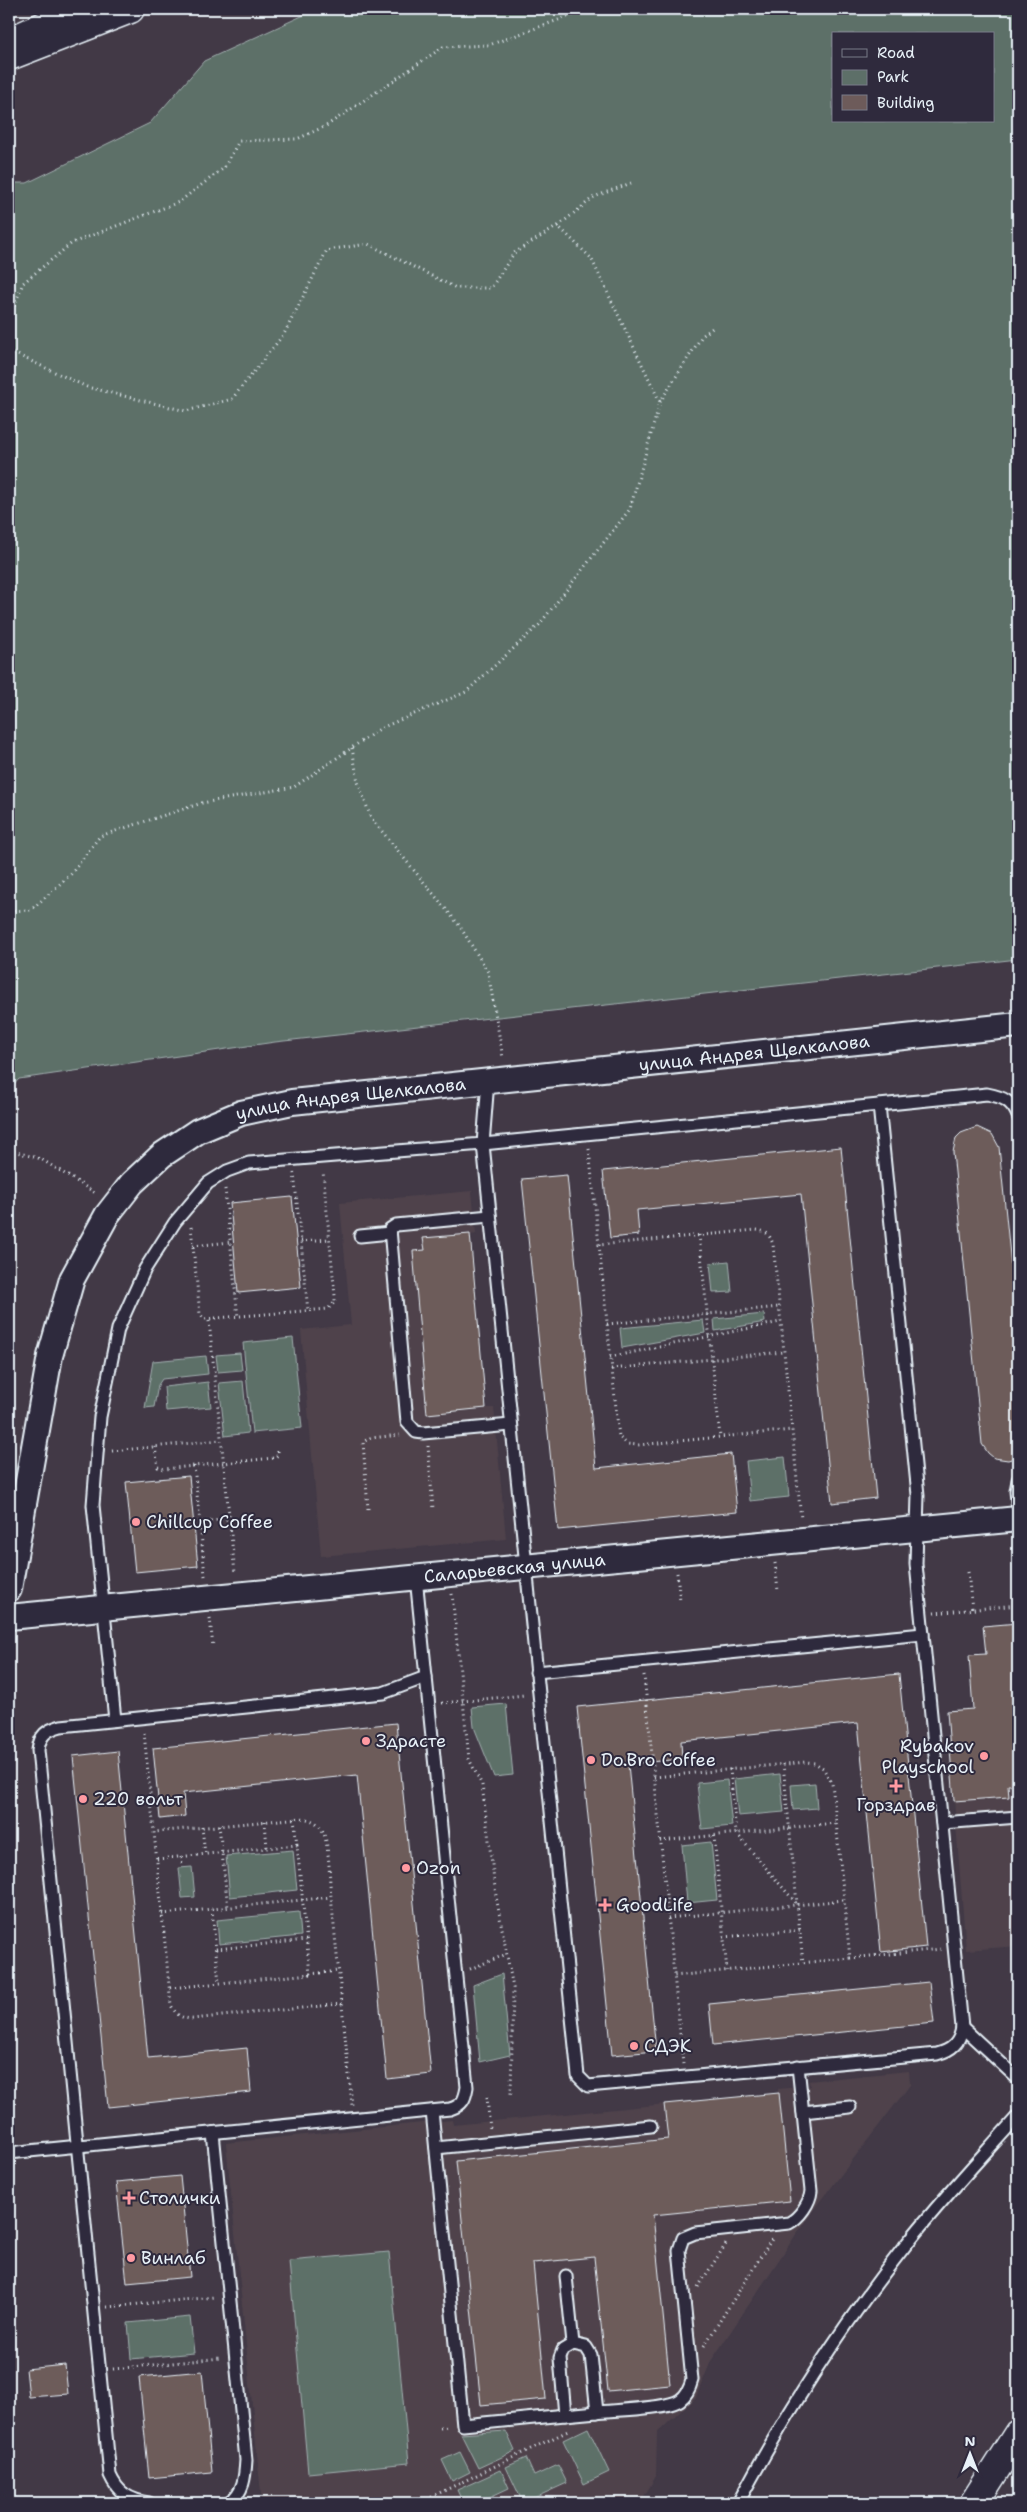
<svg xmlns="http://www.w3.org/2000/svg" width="1027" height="2512" font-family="'Shantell Sans',sans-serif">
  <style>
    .built { fill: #4f434c }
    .green { fill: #5d6f68; stroke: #a2b0b0; fill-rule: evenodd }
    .building { fill: #6d5b5a; stroke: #e8f1f8 }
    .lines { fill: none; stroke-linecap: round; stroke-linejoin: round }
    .lane-casing { stroke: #e8f1f8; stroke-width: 15 }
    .street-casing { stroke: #e8f1f8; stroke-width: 28 }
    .secondary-casing { stroke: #e8f1f8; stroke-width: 31 }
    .highway-casing { stroke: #e8f1f8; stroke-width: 31 }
    .path { stroke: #e8f1f8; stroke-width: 3; stroke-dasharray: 1 4; stroke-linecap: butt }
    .lane { stroke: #2f2a3d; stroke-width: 11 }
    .street { stroke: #2f2a3d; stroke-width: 24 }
    .secondary { stroke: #2f2a3d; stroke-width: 28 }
    .highway { stroke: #2f2a3d; stroke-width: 28 }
    .poi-dot { fill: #ff9aa2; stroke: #2f2a3d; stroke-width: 2 }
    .labels { text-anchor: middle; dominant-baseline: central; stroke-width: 4; stroke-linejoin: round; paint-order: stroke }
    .street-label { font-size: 18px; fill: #e8f1f8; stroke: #2f2a3d }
    .poi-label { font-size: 18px; fill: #e8f1f8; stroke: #2f2a3d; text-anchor: start }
  </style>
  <rect width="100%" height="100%" fill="#423946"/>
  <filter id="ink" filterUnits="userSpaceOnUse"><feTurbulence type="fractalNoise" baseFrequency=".02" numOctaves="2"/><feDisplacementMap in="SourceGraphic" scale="10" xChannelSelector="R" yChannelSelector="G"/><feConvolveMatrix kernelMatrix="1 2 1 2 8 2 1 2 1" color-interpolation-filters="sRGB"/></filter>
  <g filter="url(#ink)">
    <g class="built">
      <path d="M 472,1191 L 476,1234 L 470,1235 L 486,1408 L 494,1408 L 506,1539 L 321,1556 L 301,1330 L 351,1325 L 340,1203 Z"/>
      <path d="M 1018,1623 L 1018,1946 L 966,1950 L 947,1711 L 973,1708 L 969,1655 L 985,1654 L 983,1626 Z"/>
      <path d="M 909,2071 L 910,2085 L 801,2227 L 711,2361 L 696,2397 L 657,2433 L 656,2476 L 642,2500 L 613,2503 L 262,2503 L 226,2143 L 452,2120 L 453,2125 L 778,2093 L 778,2089 L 810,2086 L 809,2081 Z"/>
    </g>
    <g class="green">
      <path d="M 317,9 L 1018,9 L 1018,959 L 275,1042 L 19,1079 L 9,1090 L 9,183 L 27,183 L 150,123 L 204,61 ZM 833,34 L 993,34 L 993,121 L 833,121 Z"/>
      <path d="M 729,1261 L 732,1292 L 713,1293 L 710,1263 Z"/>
      <path d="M 764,1314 L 765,1322 L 715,1331 L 714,1319 Z"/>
      <path d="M 703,1320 L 705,1333 L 622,1348 L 620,1328 Z"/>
      <path d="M 293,1338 L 302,1428 L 252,1433 L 243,1343 Z"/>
      <path d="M 240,1353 L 242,1370 L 218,1372 L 216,1355 Z"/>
      <path d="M 206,1356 L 208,1374 L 162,1379 L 158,1385 L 154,1407 L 145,1408 L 153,1361 Z"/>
      <path d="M 243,1381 L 248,1433 L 225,1436 L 219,1383 Z"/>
      <path d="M 208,1382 L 211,1407 L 166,1411 L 164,1387 Z"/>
      <path d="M 785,1457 L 789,1497 L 750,1501 L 746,1461 Z"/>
      <path d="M 506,1704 L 513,1775 L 494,1777 L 474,1727 L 472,1707 Z"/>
      <path d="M 780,1774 L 784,1812 L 738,1816 L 734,1779 Z"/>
      <path d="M 727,1780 L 732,1826 L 702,1829 L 697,1783 Z"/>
      <path d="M 815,1783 L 817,1808 L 793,1810 L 791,1785 Z"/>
      <path d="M 711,1842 L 717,1900 L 687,1903 L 682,1845 Z"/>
      <path d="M 293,1850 L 297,1890 L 230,1897 L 226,1856 Z"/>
      <path d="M 192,1867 L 195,1897 L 182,1898 L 179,1868 Z"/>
      <path d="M 299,1912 L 301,1936 L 219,1944 L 217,1920 Z"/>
      <path d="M 502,1974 L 510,2055 L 480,2062 L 473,1985 Z"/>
      <path d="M 389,2252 L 409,2463 L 308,2473 L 289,2261 Z"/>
      <path d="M 190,2317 L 194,2353 L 131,2359 L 128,2323 Z"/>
      <path d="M 588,2428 L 609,2472 L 584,2484 L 563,2440 Z"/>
      <path d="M 506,2431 L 515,2451 L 478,2468 L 461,2434 Z"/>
      <path d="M 460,2452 L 470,2472 L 452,2481 L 442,2460 Z"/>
      <path d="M 526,2458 L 534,2476 L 558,2465 L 567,2483 L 523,2503 L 506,2467 Z"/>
      <path d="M 501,2470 L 509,2488 L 477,2503 L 463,2503 L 457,2490 Z"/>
    </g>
    <g class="building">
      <path d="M 977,1127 L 992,1134 L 999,1147 L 1018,1334 L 1018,1457 L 1008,1460 L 994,1458 L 988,1453 L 982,1444 L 953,1152 L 956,1138 L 961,1133 Z"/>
      <path d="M 841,1147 L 876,1498 L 832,1503 L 801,1194 L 637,1210 L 639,1235 L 610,1238 L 603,1171 Z"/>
      <path d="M 567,1175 L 596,1468 L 731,1454 L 737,1512 L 558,1530 L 522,1179 Z"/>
      <path d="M 292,1197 L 301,1287 L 238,1293 L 230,1203 Z"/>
      <path d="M 470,1234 L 486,1408 L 427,1414 L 413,1251 L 425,1250 L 423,1238 Z"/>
      <path d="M 189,1476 L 198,1566 L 135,1572 L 126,1482 Z"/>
      <path d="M 1018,1623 L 1018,1727 L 1014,1728 L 1018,1785 L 1008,1785 L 1009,1797 L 954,1801 L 947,1711 L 973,1709 L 969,1655 L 986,1654 L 983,1626 Z"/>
      <path d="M 899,1674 L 926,1947 L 881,1952 L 858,1723 L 681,1741 L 682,1759 L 628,1764 L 656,2051 L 612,2055 L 577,1707 Z"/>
      <path d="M 396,1723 L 431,2074 L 387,2079 L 357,1775 L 183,1793 L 185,1816 L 160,1819 L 153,1748 Z"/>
      <path d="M 118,1751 L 148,2058 L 247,2048 L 251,2092 L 108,2107 L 73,1756 Z"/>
      <path d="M 929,1982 L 934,2023 L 713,2045 L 709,2004 Z"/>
      <path d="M 779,2093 L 790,2201 L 653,2215 L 670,2385 L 608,2391 L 594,2257 L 533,2263 L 546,2399 L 481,2405 L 456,2161 L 668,2139 L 664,2104 Z"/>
      <path d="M 180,2176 L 190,2277 L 127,2283 L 116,2182 Z"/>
      <path d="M 65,2365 L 68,2394 L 29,2397 L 26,2369 Z"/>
      <path d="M 202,2371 L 212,2472 L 149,2478 L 139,2377 Z"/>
    </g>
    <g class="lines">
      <g class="lane-casing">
        <g id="lane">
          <path d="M 879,1105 L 987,1094 C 1003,1097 1012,1101 1018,1116"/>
          <path d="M 490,1216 L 396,1225 L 390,1229 L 407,1422 L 416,1432 L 423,1433 L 511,1425"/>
          <path d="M 360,1236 L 390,1233"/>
          <path d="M 1018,1480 L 1016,1491 L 1018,1511"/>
          <path d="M 536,1672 L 923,1634"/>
          <path d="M 115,1720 L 93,1505 L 100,1417 L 118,1329 L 145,1269 L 175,1222 L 208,1183 L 227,1171 L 249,1163 L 483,1144 L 879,1105 L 918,1495 L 916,1564 L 962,2027 C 960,2043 952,2050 937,2054 L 588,2086 L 578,2076 L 483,1144 L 488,1081"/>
          <path d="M 942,1823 L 1018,1817"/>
          <path d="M 962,2027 L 1018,2079"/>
          <path d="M 432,2111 L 463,2425 L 565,2415 L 560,2358 L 563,2350 L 573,2344 L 586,2347 L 591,2355 L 597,2412 C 615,2410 667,2409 680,2400 C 687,2395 690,2388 692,2380 L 679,2250 L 683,2238 L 695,2233 L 789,2223 C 799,2218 810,2203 811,2191 L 798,2066"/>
          <path d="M 803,2112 L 850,2107"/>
          <path d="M 213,2133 L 246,2460 C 245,2477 244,2492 229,2503"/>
          <path d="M 436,2148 L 651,2126"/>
          <path d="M 9,2153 L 450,2109 C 463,2105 465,2099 467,2087 L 416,1577"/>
          <path d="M 566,2276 L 573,2344"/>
          <path d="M 565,2415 L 597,2412"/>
          <path d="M 149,2503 C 129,2500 118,2493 110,2475 L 38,1750 C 40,1735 46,1730 61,1726 L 383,1693 L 426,1677"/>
          <path d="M 738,2503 C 785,2415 839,2330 901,2251 C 937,2204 979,2160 1018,2116"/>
        </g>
      </g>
      <g class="street-casing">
        <g id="street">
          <path id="s1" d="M 9,1589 L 50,1356 L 72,1279 L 107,1215 L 132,1183 L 162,1155 L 198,1131 L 241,1113 L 292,1102 L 1018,1025"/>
          <path id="s2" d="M 9,1617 L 1018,1519"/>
        </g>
      </g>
      <g class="secondary-casing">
        <g id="secondary">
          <path d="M 9,56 L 130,9"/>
          <path d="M 974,2503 L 1018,2434"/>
        </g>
      </g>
      <g class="highway-casing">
        <path id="highway" d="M 9,42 L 81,9"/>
      </g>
      <g class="path">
        <path d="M 558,226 L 594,197 L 631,183"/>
        <path d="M 9,320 L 23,283 L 72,243 L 179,202 L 224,168 L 239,141 L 297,139 L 326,126 L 443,47 L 489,45 L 589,9"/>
        <path d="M 9,351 L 87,387 L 186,411 L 232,399 L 284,334 L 327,250 L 368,244 L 456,288 L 491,288 L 514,253 L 558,226 L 591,258 L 660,402 L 630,509 L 539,625 L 466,692 L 381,728 L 294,787 L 202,803 L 100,836 L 71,874 L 31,910 L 9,911"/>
        <path d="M 660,402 L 702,336 L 715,326"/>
        <path d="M 352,748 L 358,782 L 371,818 L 459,925 L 488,972 L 503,1058"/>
        <path d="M 589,1149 L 599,1245 L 756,1230 C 767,1231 769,1234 773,1244 L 792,1430"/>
        <path d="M 9,1150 L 41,1159 L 97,1194"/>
        <path d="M 294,1173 L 308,1311"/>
        <path d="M 225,1189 L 238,1318"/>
        <path d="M 191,1227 L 200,1314 L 204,1319 L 328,1309 L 335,1302 L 335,1296 L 323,1171"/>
        <path d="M 699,1235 L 720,1437"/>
        <path d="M 301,1241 L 330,1239"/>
        <path d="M 599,1245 L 619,1437 L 627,1444 L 638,1445 L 792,1430 L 801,1519"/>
        <path d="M 193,1246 L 230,1242"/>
        <path d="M 209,1321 L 235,1573"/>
        <path d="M 607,1324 L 779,1307"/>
        <path d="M 610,1357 L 780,1322"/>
        <path d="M 611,1369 L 784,1352"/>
        <path d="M 428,1446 L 433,1509"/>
        <path d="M 155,1447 L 158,1467 L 164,1469 L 274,1458 L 278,1455 L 278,1448"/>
        <path d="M 112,1451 L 221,1440"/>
        <path d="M 194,1466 L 200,1522"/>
        <path d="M 368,1509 L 363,1442 L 370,1438 L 400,1435"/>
        <path d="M 775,1563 L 778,1591"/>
        <path d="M 968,1572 L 972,1609"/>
        <path d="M 677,1573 L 680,1601"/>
        <path d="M 205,1576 L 200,1522 L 229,1519"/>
        <path d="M 452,1594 L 469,1759 L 482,1785 L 496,1896 L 513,1988 L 511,2094"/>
        <path d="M 934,1613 L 1018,1605"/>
        <path d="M 210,1618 L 213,1647"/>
        <path d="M 644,1675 L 683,2064"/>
        <path d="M 9,1679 L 11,1679 L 13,1669"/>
        <path d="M 442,1703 L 525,1695"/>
        <path d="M 144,1733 L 154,1832"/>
        <path d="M 783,1764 L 803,1963"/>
        <path d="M 730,1769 L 736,1833 L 796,1903"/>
        <path d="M 654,1777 L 806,1762 L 815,1763 L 823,1768 L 832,1783 L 850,1958 L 674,1976"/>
        <path d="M 294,1818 L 297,1845"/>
        <path d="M 265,1821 L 267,1848"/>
        <path d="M 219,1825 L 228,1908"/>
        <path d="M 202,1827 L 205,1854"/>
        <path d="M 714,1836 L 727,1971"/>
        <path d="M 660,1841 L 836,1823"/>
        <path d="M 181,1857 L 182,1865"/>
        <path d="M 157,1859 L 297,1845 L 310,1974 L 170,1988"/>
        <path d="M 212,1909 L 219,1983"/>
        <path d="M 162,1914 L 331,1897"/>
        <path d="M 668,1918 L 844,1900"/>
        <path d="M 724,1937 L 800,1930"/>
        <path d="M 216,1949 L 306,1940"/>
        <path d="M 850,1958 L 941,1949"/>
        <path d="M 470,1969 L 507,1954"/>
        <path d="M 310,1974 L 338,1971"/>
        <path d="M 342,2004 L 192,2019 C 181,2018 176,2015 171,2005 L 154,1832 L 301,1818 C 309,1819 316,1821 321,1828 C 330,1841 329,1879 331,1896 C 338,1965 345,2035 352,2105"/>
        <path d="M 487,2097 L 490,2129"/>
        <path d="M 698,2287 L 726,2244"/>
        <path d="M 107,2307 L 215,2297"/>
        <path d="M 704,2346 L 772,2239"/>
        <path d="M 113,2369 L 221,2358"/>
        <path d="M 440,2428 L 448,2427"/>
        <path d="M 431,2497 L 568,2431"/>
      </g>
      <use href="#lane" class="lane"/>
      <use href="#street" class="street"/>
      <use href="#secondary" class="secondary"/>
      <use href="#highway" class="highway"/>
    </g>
  </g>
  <g class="poi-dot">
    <circle cx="136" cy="1522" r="5"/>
    <circle cx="366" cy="1741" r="5"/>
    <circle cx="984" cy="1756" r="5"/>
    <circle cx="591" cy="1760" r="5"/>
    <path d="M893.5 1778.5h5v5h5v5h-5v5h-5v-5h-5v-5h5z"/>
    <circle cx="83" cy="1799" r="5"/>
    <circle cx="406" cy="1868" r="5"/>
    <path d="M602.5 1897.5h5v5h5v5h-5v5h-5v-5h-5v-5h5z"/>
    <circle cx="634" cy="2046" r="5"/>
    <path d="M126.5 2190.5h5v5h5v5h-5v5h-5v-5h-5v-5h5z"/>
    <circle cx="131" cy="2258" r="5"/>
  </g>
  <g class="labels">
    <g class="street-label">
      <text stroke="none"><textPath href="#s1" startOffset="1078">улица Андрея Щелкалова</textPath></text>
      <text stroke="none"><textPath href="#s1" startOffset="672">улица Андрея Щелкалова</textPath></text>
      <text stroke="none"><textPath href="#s2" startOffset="508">Саларьевская улица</textPath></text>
    </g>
    <g class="poi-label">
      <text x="146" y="1522">Chillcup Coffee</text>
      <text x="376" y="1741">Здрасте</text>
      <text x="974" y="1746" text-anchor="end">Rybakov<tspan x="974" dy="21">Playschool</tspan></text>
      <text x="601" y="1760">Do.Bro Coffee</text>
      <text x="93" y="1799">220 вольт</text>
      <text x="896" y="1805" text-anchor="middle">Горздрав</text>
      <text x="416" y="1868">Ozon</text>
      <text x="616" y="1905">GoodLife</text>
      <text x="644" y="2046">СДЭК</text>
      <text x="139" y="2198">Столички</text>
      <text x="141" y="2258">Винлаб</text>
    </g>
  </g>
  <rect width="1027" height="2512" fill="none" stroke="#2f2a3d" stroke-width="30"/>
  <rect x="15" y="15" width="997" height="2482" fill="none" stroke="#e8f1f8" stroke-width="2" filter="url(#ink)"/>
  <rect x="832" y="32" width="162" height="90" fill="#2f2a3d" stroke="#797a88"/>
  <rect x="842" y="49" width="25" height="8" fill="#2f2a3d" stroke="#797a88"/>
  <text x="877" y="58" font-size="15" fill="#e8f1f8">Road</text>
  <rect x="842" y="70" width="25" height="15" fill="#5d6f68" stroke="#797a88"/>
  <text x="877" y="82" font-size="15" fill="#e8f1f8">Park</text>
  <rect x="842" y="95" width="25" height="15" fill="#6d5b5a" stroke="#797a88"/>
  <text x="877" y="108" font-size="15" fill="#e8f1f8">Building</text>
  <g transform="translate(970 2454)" stroke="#2f2a3d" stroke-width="4" paint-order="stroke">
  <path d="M0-4L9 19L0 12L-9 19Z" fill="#e8f1f8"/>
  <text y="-8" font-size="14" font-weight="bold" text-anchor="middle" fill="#e8f1f8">N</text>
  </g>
</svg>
